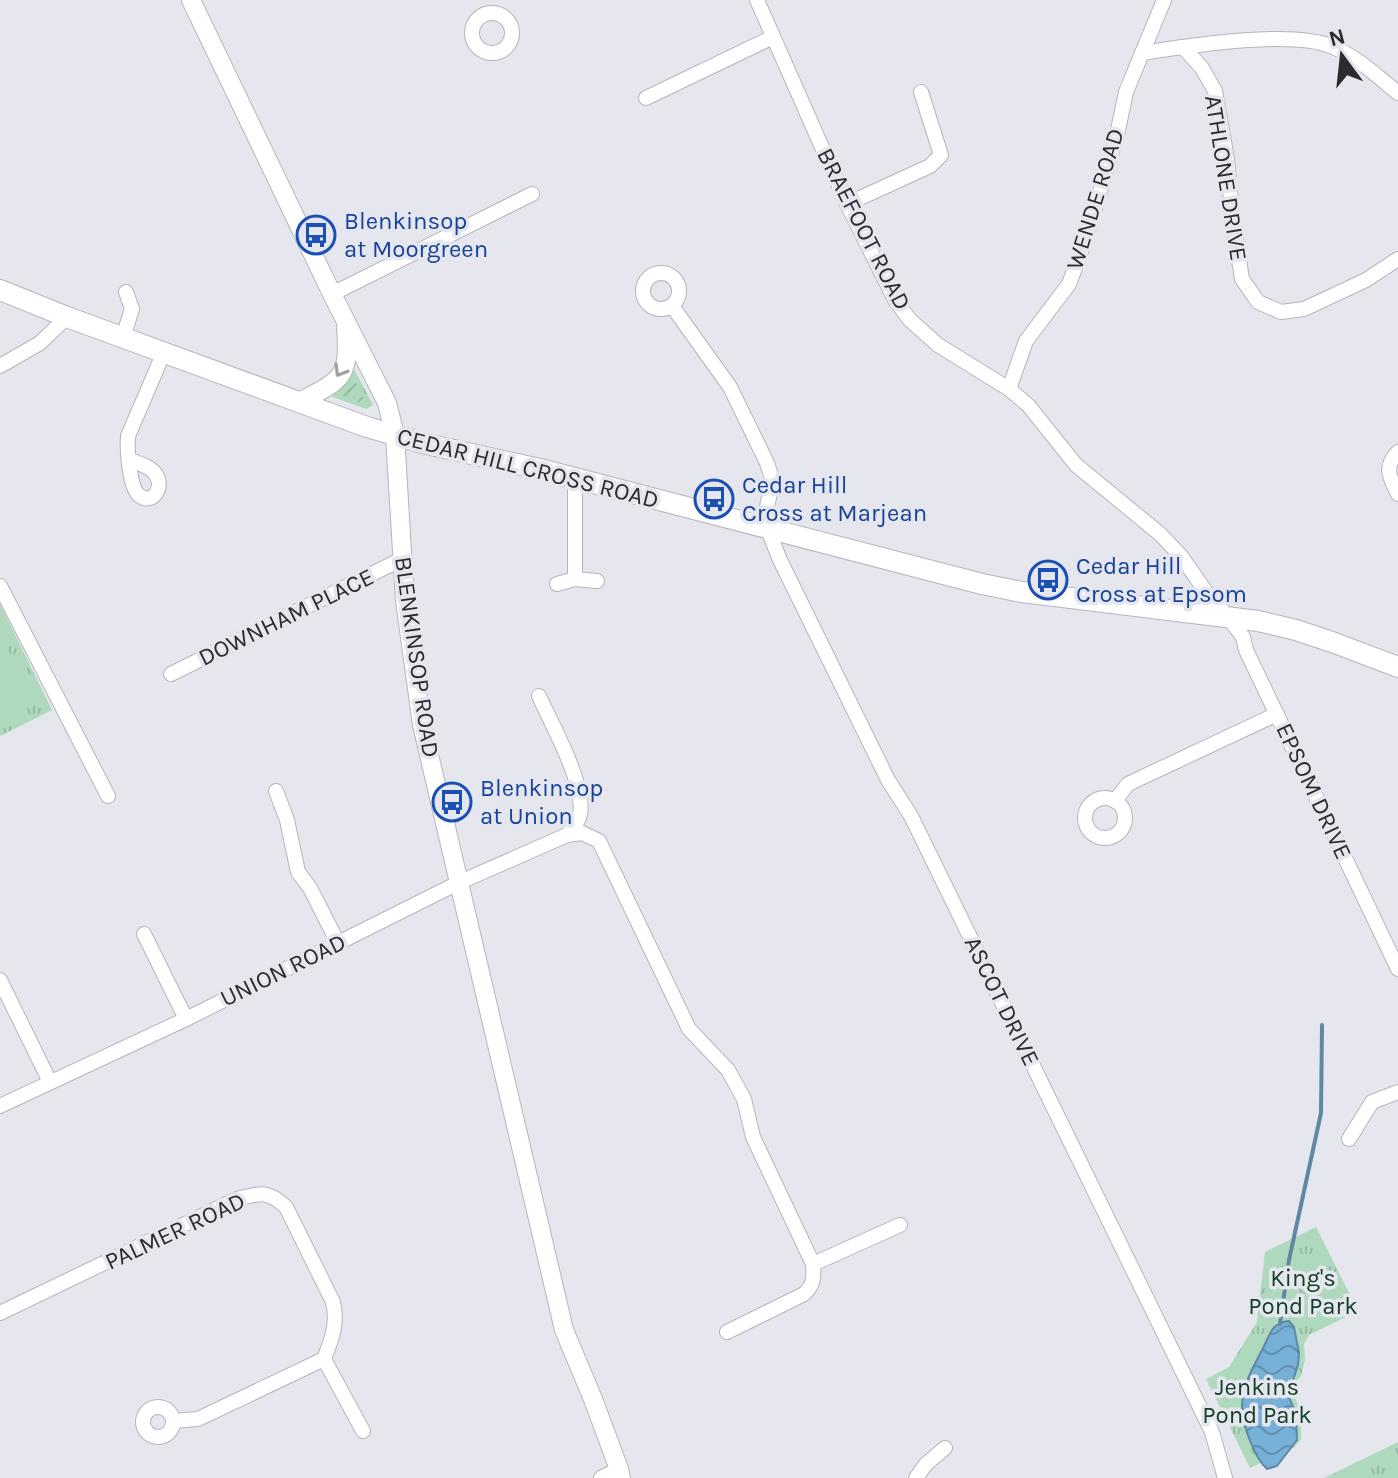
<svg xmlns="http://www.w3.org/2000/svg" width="1398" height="1478" font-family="Karla,sans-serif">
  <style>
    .grass { fill: url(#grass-tufts) }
    .garden { fill: url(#garden-furrows) }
    .pitch { fill: #aed9bc }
    .water { fill: url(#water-waves); stroke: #6088a5; stroke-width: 2 }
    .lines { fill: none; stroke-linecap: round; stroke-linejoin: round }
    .stream { stroke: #6088a5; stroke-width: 4 }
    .minor-casing { stroke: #b5b6bd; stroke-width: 16 }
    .tertiary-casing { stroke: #b5b6bd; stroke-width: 20 }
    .secondary-casing { stroke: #b5b6bd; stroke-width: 22 }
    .minor { stroke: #fff; stroke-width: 14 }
    .tertiary { stroke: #fff; stroke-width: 18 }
    .secondary { stroke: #fff; stroke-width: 20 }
    .oneway { stroke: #a0a0a1 }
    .labels { text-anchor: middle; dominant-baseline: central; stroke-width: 7; stroke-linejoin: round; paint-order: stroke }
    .street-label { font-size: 24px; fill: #2b2c2f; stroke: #e5e6ee }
    .transit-label { font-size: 24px; fill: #164399; stroke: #e5e6ee; text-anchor: start }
    .park-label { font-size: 24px; fill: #124127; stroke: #e5e6ee }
  </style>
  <defs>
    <pattern id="grass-tufts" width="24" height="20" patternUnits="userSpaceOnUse" patternTransform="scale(2)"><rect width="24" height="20" fill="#aed9bc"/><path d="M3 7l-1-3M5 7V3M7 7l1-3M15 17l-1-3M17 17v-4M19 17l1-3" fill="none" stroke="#96baa2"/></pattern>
    <pattern id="garden-furrows" width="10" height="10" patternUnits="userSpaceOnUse" patternTransform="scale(2)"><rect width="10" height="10" fill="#aed9bc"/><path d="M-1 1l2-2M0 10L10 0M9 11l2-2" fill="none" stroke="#96baa2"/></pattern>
    <pattern id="water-waves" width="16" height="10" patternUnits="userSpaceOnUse" patternTransform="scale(2)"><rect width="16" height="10" fill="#76b0d7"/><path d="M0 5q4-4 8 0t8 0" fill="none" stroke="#618faf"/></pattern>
  </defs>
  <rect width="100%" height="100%" fill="#e5e6ee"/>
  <g class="grass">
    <path d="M 353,367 L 373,405 L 366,409 L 333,397 L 329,393 Z"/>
    <path d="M 0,604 L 52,710 L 0,736 Z"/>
    <path d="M 1316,1227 L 1358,1311 L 1309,1335 L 1304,1344 L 1305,1359 L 1301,1376 L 1292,1386 L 1293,1393 L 1301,1413 L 1301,1439 L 1295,1447 L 1250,1468 L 1206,1379 L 1229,1367 L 1257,1322 L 1265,1252 Z"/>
    <path d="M 1398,1442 L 1398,1478 L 1324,1478 Z"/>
  </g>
  <path class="garden" d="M 352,379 L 355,381 L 364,401 L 359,402 L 341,395 L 341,391 Z"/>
  <path class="pitch" d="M 0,634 L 32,697 L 0,713 Z"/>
  <path class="water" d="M 1289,1321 L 1294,1327 L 1299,1353 L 1298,1365 L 1288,1395 L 1296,1414 L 1297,1440 L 1277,1466 L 1267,1469 C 1259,1462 1255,1453 1251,1443 C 1234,1404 1243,1386 1262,1350 C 1270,1336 1270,1323 1289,1321 Z"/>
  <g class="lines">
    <path class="stream" d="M 1280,1324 L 1289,1260 L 1321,1113 L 1322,1025"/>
    <g class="minor-casing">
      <g id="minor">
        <path d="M 757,0 L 847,204 L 895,300 L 910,320 L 938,345 L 1009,389 L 1028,405 L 1076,465 L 1160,534 L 1181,556 L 1206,592 L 1227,616 L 1243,637 L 1246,650 L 1398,969"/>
        <circle cx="492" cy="33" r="20"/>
        <path d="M 1183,47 L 1202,68 L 1215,91 L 1227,159 L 1233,222 L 1242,279 L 1258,302 L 1281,312 L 1304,309 L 1366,280 L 1398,259"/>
        <path d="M 1142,53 C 1188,46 1292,29 1333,47 C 1357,57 1377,76 1398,93"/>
        <path d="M 646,98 L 773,37"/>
        <path d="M 847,204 L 930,166 L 941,155 L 921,92"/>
        <circle cx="661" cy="291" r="18"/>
        <path d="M 332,294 L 532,194"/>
        <path d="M 672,306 L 730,387 L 767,463 L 771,475 L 772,484 L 765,516 L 768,530 L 780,560 L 888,780 L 911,816 L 1212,1432 L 1225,1478"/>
        <path d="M 123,337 L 132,309 L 126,292"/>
        <path d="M 0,366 L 40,343 L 67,317"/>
        <path d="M 1009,389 L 1026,341 L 1069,284 L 1084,244 L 1117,135 L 1126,92 L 1164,0"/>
        <path d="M 1398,452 C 1383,467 1390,478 1398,494"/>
        <path d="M 130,460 C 139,464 151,466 156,475 C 164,487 153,505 140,496 C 129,489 127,448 128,436 L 164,352"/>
        <path d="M 575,478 L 575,579"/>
        <path d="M 557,584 L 575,579 L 597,581"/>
        <path d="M 0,586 L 108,796"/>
        <path d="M 171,674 L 402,559"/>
        <path d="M 539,696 C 552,725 586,785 580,814 C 579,822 573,829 567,835 L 582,833 L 599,841 L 689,1029 L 728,1070 L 744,1099 L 753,1137 L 813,1264 C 814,1277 814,1285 804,1294 L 727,1332"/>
        <path d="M 276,791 L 287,820 L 298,872 L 310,888 L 338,943"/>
        <circle cx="1105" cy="818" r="20"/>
        <path d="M 1115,801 L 1128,784 L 1277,714"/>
        <path d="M 144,934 L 186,1019"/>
        <path d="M 0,980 L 50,1082"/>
        <path d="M 0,1106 L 186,1019 L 458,883 L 567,835"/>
        <path d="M 1349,1139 L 1372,1102 L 1398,1092"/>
        <path d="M 813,1264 L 900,1225"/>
        <path d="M 0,1313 L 237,1199 C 260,1193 268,1190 286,1207 L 333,1302 C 338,1323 332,1339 324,1359"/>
        <path d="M 324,1359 L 363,1431"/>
        <circle cx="158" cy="1422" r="15"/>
        <path d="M 173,1421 L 198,1419 L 324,1359"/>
        <path d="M 601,1478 L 619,1469"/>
        <path d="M 916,1478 L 926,1464 L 945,1448"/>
      </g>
    </g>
    <g class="tertiary-casing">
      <g id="tertiary">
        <path d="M 191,0 L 332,294 L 387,403 L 395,435 L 405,601 L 422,725 L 564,1330 L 593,1399 L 619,1469 L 621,1478"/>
        <path d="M 299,402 C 342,380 350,378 346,327"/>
      </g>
    </g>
    <g class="secondary-casing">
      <path id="secondary" d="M 0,290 L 67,317 L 367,427 L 422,443 L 540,469 L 982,584 L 1022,592 L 1258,621 L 1296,630 L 1332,642 L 1398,667"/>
    </g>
    <use href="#minor" class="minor"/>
    <use href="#tertiary" class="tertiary"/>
    <use href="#secondary" class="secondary"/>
  </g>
  <defs><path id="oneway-chevron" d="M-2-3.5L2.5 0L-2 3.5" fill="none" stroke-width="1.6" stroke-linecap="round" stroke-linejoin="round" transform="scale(2)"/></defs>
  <use class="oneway" href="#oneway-chevron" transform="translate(340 371) rotate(121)"/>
  <defs>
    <g id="bus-ring" transform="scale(2)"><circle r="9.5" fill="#e5e6ee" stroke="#1a4fb4" stroke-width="1.5"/><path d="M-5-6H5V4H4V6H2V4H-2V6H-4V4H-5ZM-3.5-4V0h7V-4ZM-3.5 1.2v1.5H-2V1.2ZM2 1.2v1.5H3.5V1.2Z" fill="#1a4fb4"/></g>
  </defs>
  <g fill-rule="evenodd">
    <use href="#bus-ring" x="316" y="235"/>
    <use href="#bus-ring" x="714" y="499"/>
    <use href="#bus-ring" x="1048" y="580"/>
    <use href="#bus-ring" x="452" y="802"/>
  </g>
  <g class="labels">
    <g class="street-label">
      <text transform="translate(1226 178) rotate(81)">ATHLONE DRIVE</text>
      <text transform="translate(1095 199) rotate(-73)">WENDE ROAD</text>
      <text transform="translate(864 229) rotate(63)">BRAEFOOT ROAD</text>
      <text transform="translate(528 468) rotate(14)">CEDAR HILL CROSS ROAD</text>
      <text transform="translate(286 617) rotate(-26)">DOWNHAM PLACE</text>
      <text transform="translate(417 657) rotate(82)">BLENKINSOP ROAD</text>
      <text transform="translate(1314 791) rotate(65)">EPSOM DRIVE</text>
      <text transform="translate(283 970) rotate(-26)">UNION ROAD</text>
      <text transform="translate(1002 1001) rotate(64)">ASCOT DRIVE</text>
      <text transform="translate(175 1231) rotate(-25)">PALMER ROAD</text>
    </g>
    <g class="transit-label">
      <text x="344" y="221">Blenkinsop<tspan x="344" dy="28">at Moorgreen</tspan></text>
      <text x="742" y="485">Cedar Hill<tspan x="742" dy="28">Cross at Marjean</tspan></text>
      <text x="1076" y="566">Cedar Hill<tspan x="1076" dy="28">Cross at Epsom</tspan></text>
      <text x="480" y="788">Blenkinsop<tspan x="480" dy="28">at Union</tspan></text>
    </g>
    <g class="park-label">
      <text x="1303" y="1278">King's<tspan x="1303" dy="28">Pond Park</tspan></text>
      <text x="1257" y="1387">Jenkins<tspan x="1257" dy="28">Pond Park</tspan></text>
    </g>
  </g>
  <g transform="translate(1342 56) rotate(345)" stroke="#e5e6ee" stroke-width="6" paint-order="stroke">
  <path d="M0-6L14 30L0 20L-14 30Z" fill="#2b2c2f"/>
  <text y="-12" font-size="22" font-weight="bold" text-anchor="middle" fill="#2b2c2f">N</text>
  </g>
</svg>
